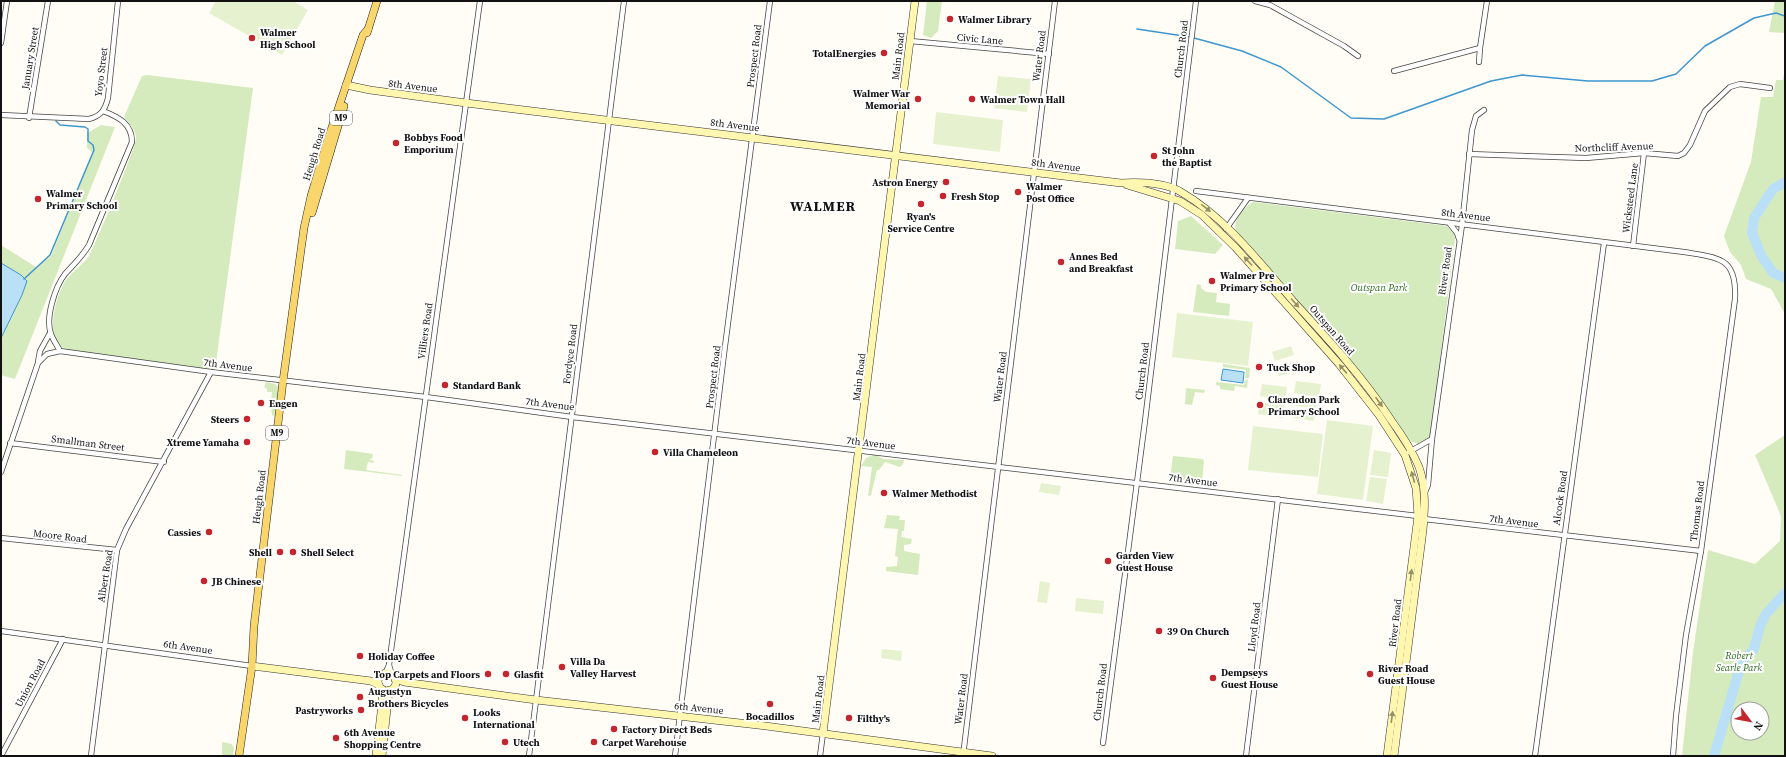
<svg xmlns="http://www.w3.org/2000/svg" width="1786" height="757" font-family="'Source Serif 4',serif">
  <style>
    .green { fill: #d5ebbd; fill-rule: evenodd }
    .pitch { fill: #e6f2cf }
    .water { fill: #b9e0f7; stroke: #3f96cf }
    .lines { fill: none; stroke-linecap: round; stroke-linejoin: round }
    .stream { stroke: #3f96cf; stroke-width: 1.5 }
    .river { stroke: #b9e0f7; stroke-width: 10 }
    .street-casing { stroke: #444; stroke-width: 6 }
    .secondary-casing { stroke: #333; stroke-width: 8 }
    .primary-casing { stroke: #222; stroke-width: 8 }
    .street { stroke: #fff; stroke-width: 4.5 }
    .secondary { stroke: #fff6b0; stroke-width: 7 }
    .primary { stroke: #f9d66b; stroke-width: 7 }
    .oneway { fill: #948f68 }
    .poi-dot { fill: #c4262e; stroke: #fff; stroke-width: 1.5 }
    .labels { text-anchor: middle; dominant-baseline: central; stroke-width: 4; stroke-linejoin: round; paint-order: stroke }
    .shield { fill: #fff; stroke: #585858; stroke-width: 1 }
    .shield-label { font-size: 9px; font-weight: bold; fill: #111 }
    .poi-label { font-size: 10px; font-weight: bold; fill: #111; stroke: #fff; text-anchor: start }
    .street-label { font-size: 10px; fill: #111; stroke: #fff }
    .park-label { font-size: 10px; font-style: italic; fill: #2f6b1f; stroke: #fff }
    .district-label { font-size: 14px; font-weight: bold; letter-spacing: 1px; fill: #111; stroke: #fff }
  </style>
  <rect width="100%" height="100%" fill="#fffdf5"/>
  <g class="green">
    <path d="M 927,1 L 942,1 L 938,31 L 931,38 L 923,35 Z"/>
    <path d="M 1775,1 L 1785,1 L 1785,33 L 1769,32 Z"/>
    <path d="M 1785,68 L 1785,314 L 1771,289 L 1746,279 L 1741,265 L 1730,252 L 1724,236 L 1751,162 L 1761,97 L 1773,97 L 1776,80 L 1783,80 Z"/>
    <path d="M 147,75 L 253,88 L 215,370 C 173,365 131,361 89,353 C 80,352 68,351 60,346 C 45,334 57,293 66,280 C 73,271 83,265 89,256 C 95,246 136,147 136,138 C 136,130 129,123 124,117 L 142,76 Z"/>
    <path d="M 101,125 L 115,127 L 15,379 L 1,375 L 1,245 L 36,267 L 51,256 L 93,153 L 87,148 L 87,133 Z"/>
    <path d="M 1253,202 L 1447,226 L 1454,232 L 1455,239 L 1431,434 L 1428,440 L 1418,444 L 1410,441 C 1361,363 1295,300 1236,231 C 1232,220 1244,207 1253,202 Z"/>
    <path d="M 1191,216 L 1223,245 L 1215,254 L 1175,249 L 1178,221 Z"/>
    <path d="M 1197,284 L 1201,285 L 1201,288 L 1206,292 L 1217,293 L 1216,302 L 1230,304 L 1229,316 L 1193,312 Z"/>
    <path d="M 1223,364 L 1250,368 L 1249,378 L 1245,378 L 1246,370 L 1223,367 Z"/>
    <path d="M 1245,380 L 1248,380 L 1247,388 L 1235,386 L 1234,391 L 1220,389 L 1220,386 L 1216,385 L 1216,382 L 1244,385 Z"/>
    <path d="M 266,382 L 275,384 L 279,388 L 279,400 C 274,404 274,410 277,415 L 276,417 L 272,415 L 271,404 L 273,404 L 275,400 L 271,400 L 272,392 L 267,392 L 267,389 L 264,387 Z"/>
    <path d="M 1186,388 L 1205,390 L 1204,393 L 1195,392 L 1192,405 L 1185,404 Z"/>
    <path d="M 1785,435 L 1785,756 L 1682,756 L 1693,652 L 1708,550 L 1755,564 L 1780,541 L 1781,516 L 1755,455 ZM 1738,709 L 1762,709 L 1762,733 L 1738,733 Z"/>
    <path d="M 346,450 L 373,454 L 372,458 L 369,460 L 373,460 L 374,463 L 368,462 L 366,470 L 402,475 L 402,476 L 344,469 Z"/>
    <path d="M 873,455 L 877,455 L 883,459 L 904,460 L 903,464 L 900,467 L 885,462 L 879,470 L 877,470 L 871,495 L 868,496 L 872,467 L 861,466 L 866,458 Z"/>
    <path d="M 1173,456 L 1203,459 L 1204,462 L 1202,481 L 1199,482 L 1170,479 Z"/>
    <path d="M 887,515 L 900,516 L 899,520 L 905,520 L 904,531 L 902,531 L 901,537 L 912,539 L 911,544 L 904,545 L 904,551 L 920,554 L 918,575 L 886,571 L 886,567 L 897,566 L 898,557 L 895,556 L 898,529 L 884,528 Z"/>
    <path d="M 222,742 L 232,744 L 234,748 L 233,756 L 222,756 Z"/>
  </g>
  <g class="pitch">
    <path d="M 216,1 L 293,1 L 308,10 L 282,55 L 209,13 Z"/>
    <path d="M 998,76 L 1031,79 L 1027,112 L 994,108 Z"/>
    <path d="M 936,112 L 1003,120 L 1000,152 L 933,144 Z"/>
    <path d="M 1177,313 L 1253,322 L 1248,366 L 1172,357 Z"/>
    <path d="M 1291,346 L 1294,355 L 1275,361 L 1272,352 Z"/>
    <path d="M 1296,362 L 1298,371 L 1279,376 L 1276,367 Z"/>
    <path d="M 1296,381 L 1321,384 L 1319,397 L 1294,393 Z"/>
    <path d="M 1262,384 L 1287,387 L 1285,400 L 1260,396 Z"/>
    <path d="M 1297,397 L 1317,399 L 1316,408 L 1295,406 Z"/>
    <path d="M 1259,402 L 1284,405 L 1283,418 L 1258,414 Z"/>
    <path d="M 1295,409 L 1315,412 L 1314,421 L 1294,418 Z"/>
    <path d="M 1327,420 L 1373,426 L 1363,500 L 1317,494 Z"/>
    <path d="M 1253,426 L 1323,434 L 1318,477 L 1248,470 Z"/>
    <path d="M 1374,450 L 1391,453 L 1388,477 L 1370,475 Z"/>
    <path d="M 1370,477 L 1387,479 L 1383,504 L 1366,501 Z"/>
    <path d="M 1041,483 L 1061,486 L 1059,495 L 1039,492 Z"/>
    <path d="M 1040,581 L 1050,583 L 1047,603 L 1037,602 Z"/>
    <path d="M 1076,598 L 1104,601 L 1103,614 L 1075,611 Z"/>
    <path d="M 882,649 L 902,651 L 901,661 L 881,658 Z"/>
  </g>
  <g class="water">
    <path d="M 1,263 L 21,275 L 27,281 L 22,295 L 1,338 Z"/>
    <path d="M 1223,369 L 1244,372 L 1243,383 L 1221,380 Z"/>
  </g>
  <g class="lines">
    <g class="stream">
      <path d="M 1137,29 L 1190,37"/>
      <path d="M 1194,38 L 1242,51 L 1281,67 L 1351,118 L 1384,119 L 1491,81 L 1522,75 L 1588,81 L 1652,81 L 1676,74 L 1705,46 L 1754,18 L 1776,13 L 1785,16"/>
      <path d="M 24,279 L 50,255 L 94,150 L 93,145 L 88,141 L 88,129 L 85,127 L 60,125 L 56,121"/>
    </g>
    <g class="river">
      <path d="M 1785,182 L 1773,189 L 1754,218 L 1752,233 L 1761,255 L 1773,273 L 1785,278"/>
      <path d="M 1714,756 L 1738,674 L 1744,660 L 1754,649 L 1760,626 L 1766,614 L 1785,593"/>
    </g>
    <g class="street-casing">
      <g id="street">
        <path d="M 1255,1 L 1270,5 L 1344,46 L 1358,56"/>
        <path d="M 910,41 L 1049,54"/>
        <path d="M 1,43 L 7,1"/>
        <path d="M 1479,62 L 1480,48 L 1487,1"/>
        <path d="M 1394,71 L 1480,48"/>
        <path d="M 1,115 L 89,119 C 101,116 105,110 108,98 L 118,1"/>
        <path d="M 29,118 L 48,1"/>
        <path d="M 1469,154 L 1586,158 L 1644,153 L 1678,156 L 1684,153 L 1690,145 L 1705,111 L 1730,87 L 1740,84 L 1770,88"/>
        <path d="M 1196,191 L 1684,252 C 1719,258 1737,257 1735,299 L 1701,551 L 1686,635 L 1676,716 L 1673,756"/>
        <path d="M 1450,224 L 1457,233 L 1459,239"/>
        <path d="M 1226,229 L 1248,198"/>
        <path d="M 1633,246 L 1644,153"/>
        <path d="M 60,351 C 57,345 53,340 51,334 C 45,318 55,287 65,274 C 74,264 82,257 89,245 L 132,142 C 132,124 119,117 103,111"/>
        <path d="M 38,362 L 40,351 L 50,333"/>
        <path d="M 10,443 L 164,462"/>
        <path d="M 1409,452 L 1432,439"/>
        <path d="M 1,472 L 38,363 L 47,354 L 60,351 L 211,372 L 426,397 L 572,417 L 1418,516 L 1424,519 L 1701,551"/>
        <path d="M 1425,492 L 1428,485 L 1432,439 L 1462,225 L 1472,130 L 1476,116 L 1484,110"/>
        <path d="M 1,538 L 117,550"/>
        <path d="M 1,631 L 252,666"/>
        <path d="M 385,674 L 389,665"/>
        <path d="M 392,675 L 389,665 L 480,1"/>
        <path d="M 1103,743 L 1145,421 L 1196,1"/>
        <path d="M 1,756 L 63,639"/>
        <path d="M 91,756 L 117,550 L 126,529 L 211,372"/>
        <path d="M 529,756 L 624,1"/>
        <path d="M 675,756 L 724,354 L 770,1"/>
        <path d="M 820,756 L 823,733"/>
        <path d="M 963,756 L 1055,1"/>
        <path d="M 1246,756 L 1278,499"/>
        <path d="M 1535,756 L 1604,243"/>
      </g>
    </g>
    <g class="secondary-casing">
      <g id="secondary">
        <path d="M 346,85 L 370,90 L 466,103 L 1121,183 C 1139,182 1164,182 1181,192 C 1226,218 1259,262 1293,301 C 1328,339 1363,377 1391,420 C 1402,435 1412,450 1419,467 C 1426,487 1425,509 1423,530 L 1394,756"/>
        <path d="M 1127,185 L 1180,201 L 1202,215 L 1236,248 L 1339,364 L 1379,415 L 1405,455 L 1416,488 L 1418,516 L 1387,756"/>
        <path d="M 252,666 L 371,681 L 379,685"/>
        <circle cx="387" cy="682" r="9"/>
        <path d="M 395,679 L 404,682 L 536,700 L 758,725 L 992,756"/>
        <path d="M 823,733 L 915,1"/>
        <path d="M 376,756 L 382,704 L 382,689"/>
        <path d="M 382,756 L 389,690"/>
      </g>
    </g>
    <g class="primary-casing">
      <g id="primary">
        <path d="M 367,33 L 377,1"/>
        <path d="M 312,213 L 344,106"/>
        <path d="M 239,756 L 252,666 L 254,626 L 283,381 L 304,228 L 311,196 L 327,142 L 363,35 L 368,29"/>
      </g>
    </g>
    <use href="#street" class="street"/>
    <use href="#secondary" class="secondary"/>
    <use href="#primary" class="primary"/>
  </g>
  <defs><path id="oneway-solid" d="M-6-.8H1V-3.2L6.5 0L1 3.2V.8H-6Z"/></defs>
  <g class="oneway">
    <use href="#oneway-solid" transform="translate(1206 208) rotate(38)"/>
    <use href="#oneway-solid" transform="translate(1248 261) rotate(-132)"/>
    <use href="#oneway-solid" transform="translate(1295 303) rotate(48)"/>
    <use href="#oneway-solid" transform="translate(1343 369) rotate(-130)"/>
    <use href="#oneway-solid" transform="translate(1379 402) rotate(54)"/>
    <use href="#oneway-solid" transform="translate(1413 477) rotate(-105)"/>
    <use href="#oneway-solid" transform="translate(1411 575) rotate(-83)"/>
    <use href="#oneway-solid" transform="translate(1392 717) rotate(-82)"/>
  </g>
  <g class="poi-dot">
    <circle cx="950" cy="19" r="4"/>
    <circle cx="252" cy="38" r="4"/>
    <circle cx="884" cy="53" r="4"/>
    <circle cx="918" cy="99" r="4"/>
    <circle cx="972" cy="99" r="4"/>
    <circle cx="396" cy="143" r="4"/>
    <circle cx="1154" cy="156" r="4"/>
    <circle cx="946" cy="182" r="4"/>
    <circle cx="1018" cy="192" r="4"/>
    <circle cx="943" cy="196" r="4"/>
    <circle cx="38" cy="199" r="4"/>
    <circle cx="921" cy="204" r="4"/>
    <circle cx="1061" cy="262" r="4"/>
    <circle cx="1212" cy="281" r="4"/>
    <circle cx="1259" cy="367" r="4"/>
    <circle cx="445" cy="385" r="4"/>
    <circle cx="261" cy="403" r="4"/>
    <circle cx="1260" cy="405" r="4"/>
    <circle cx="247" cy="419" r="4"/>
    <circle cx="247" cy="442" r="4"/>
    <circle cx="655" cy="452" r="4"/>
    <circle cx="884" cy="493" r="4"/>
    <circle cx="209" cy="532" r="4"/>
    <circle cx="280" cy="552" r="4"/>
    <circle cx="293" cy="552" r="4"/>
    <circle cx="1108" cy="561" r="4"/>
    <circle cx="204" cy="581" r="4"/>
    <circle cx="1159" cy="631" r="4"/>
    <circle cx="360" cy="656" r="4"/>
    <circle cx="562" cy="667" r="4"/>
    <circle cx="488" cy="674" r="4"/>
    <circle cx="506" cy="674" r="4"/>
    <circle cx="1370" cy="674" r="4"/>
    <circle cx="1213" cy="678" r="4"/>
    <circle cx="360" cy="697" r="4"/>
    <circle cx="770" cy="704" r="4"/>
    <circle cx="361" cy="710" r="4"/>
    <circle cx="465" cy="718" r="4"/>
    <circle cx="849" cy="718" r="4"/>
    <circle cx="614" cy="729" r="4"/>
    <circle cx="336" cy="738" r="4"/>
    <circle cx="505" cy="742" r="4"/>
    <circle cx="594" cy="742" r="4"/>
  </g>
  <g class="labels">
    <g class="shield">
      <rect x="330" y="111" width="22" height="14" rx="3"/>
      <rect x="266" y="426" width="22" height="14" rx="3"/>
    </g>
    <g class="shield-label">
      <text x="341" y="118">M9</text>
      <text x="277" y="433">M9</text>
    </g>
    <g class="poi-label">
      <text x="958" y="19">Walmer Library</text>
      <text x="260" y="32">Walmer<tspan x="260" dy="12">High School</tspan></text>
      <text x="876" y="53" text-anchor="end">TotalEnergies</text>
      <text x="910" y="93" text-anchor="end">Walmer War<tspan x="910" dy="12">Memorial</tspan></text>
      <text x="980" y="99">Walmer Town Hall</text>
      <text x="404" y="137">Bobbys Food<tspan x="404" dy="12">Emporium</tspan></text>
      <text x="1162" y="150">St John<tspan x="1162" dy="12">the Baptist</tspan></text>
      <text x="938" y="182" text-anchor="end">Astron Energy</text>
      <text x="1026" y="186">Walmer<tspan x="1026" dy="12">Post Office</tspan></text>
      <text x="46" y="193">Walmer<tspan x="46" dy="12">Primary School</tspan></text>
      <text x="951" y="196">Fresh Stop</text>
      <text x="921" y="216" text-anchor="middle">Ryan's<tspan x="921" dy="12">Service Centre</tspan></text>
      <text x="1069" y="256">Annes Bed<tspan x="1069" dy="12">and Breakfast</tspan></text>
      <text x="1220" y="275">Walmer Pre<tspan x="1220" dy="12">Primary School</tspan></text>
      <text x="1267" y="367">Tuck Shop</text>
      <text x="453" y="385">Standard Bank</text>
      <text x="1268" y="399">Clarendon Park<tspan x="1268" dy="12">Primary School</tspan></text>
      <text x="269" y="403">Engen</text>
      <text x="239" y="419" text-anchor="end">Steers</text>
      <text x="239" y="442" text-anchor="end">Xtreme Yamaha</text>
      <text x="663" y="452">Villa Chameleon</text>
      <text x="892" y="493">Walmer Methodist</text>
      <text x="201" y="532" text-anchor="end">Cassies</text>
      <text x="272" y="552" text-anchor="end">Shell</text>
      <text x="301" y="552">Shell Select</text>
      <text x="1116" y="555">Garden View<tspan x="1116" dy="12">Guest House</tspan></text>
      <text x="212" y="581">JB Chinese</text>
      <text x="1167" y="631">39 On Church</text>
      <text x="368" y="656">Holiday Coffee</text>
      <text x="570" y="661">Villa Da<tspan x="570" dy="12">Valley Harvest</tspan></text>
      <text x="1378" y="668">River Road<tspan x="1378" dy="12">Guest House</tspan></text>
      <text x="1221" y="672">Dempseys<tspan x="1221" dy="12">Guest House</tspan></text>
      <text x="480" y="674" text-anchor="end">Top Carpets and Floors</text>
      <text x="514" y="674">Glasfit</text>
      <text x="368" y="691">Augustyn<tspan x="368" dy="12">Brothers Bicycles</tspan></text>
      <text x="353" y="710" text-anchor="end">Pastryworks</text>
      <text x="473" y="712">Looks<tspan x="473" dy="12">International</tspan></text>
      <text x="770" y="716" text-anchor="middle">Bocadillos</text>
      <text x="857" y="718">Filthy's</text>
      <text x="622" y="729">Factory Direct Beds</text>
      <text x="344" y="732">6th Avenue<tspan x="344" dy="12">Shopping Centre</tspan></text>
      <text x="513" y="742">Utech</text>
      <text x="602" y="742">Carpet Warehouse</text>
    </g>
    <g class="street-label">
      <text transform="translate(980 39) rotate(5)">Civic Lane</text>
      <text transform="translate(1181 49) rotate(-83)">Church Road</text>
      <text transform="translate(754 56) rotate(-83)">Prospect Road</text>
      <text transform="translate(898 56) rotate(-83)">Main Road</text>
      <text transform="translate(1039 56) rotate(-83)">Water Road</text>
      <text transform="translate(30 58) rotate(-81)">January Street</text>
      <text transform="translate(101 72) rotate(-83)">Yoyo Street</text>
      <text transform="translate(413 86) rotate(7)">8th Avenue</text>
      <text transform="translate(735 125) rotate(7)">8th Avenue</text>
      <text transform="translate(1614 147) rotate(-2)">Northcliff Avenue</text>
      <text transform="translate(314 154) rotate(-73)">Heugh Road</text>
      <text transform="translate(1056 165) rotate(7)">8th Avenue</text>
      <text transform="translate(1630 198) rotate(-83)">Wicksteed Lane</text>
      <text transform="translate(1466 215) rotate(7)">8th Avenue</text>
      <text transform="translate(1445 271) rotate(-82)">River Road</text>
      <text transform="translate(1332 330) rotate(49)">Outspan Road</text>
      <text transform="translate(425 331) rotate(-82)">Villiers Road</text>
      <text transform="translate(570 354) rotate(-83)">Fordyce Road</text>
      <text transform="translate(228 365) rotate(7)">7th Avenue</text>
      <text transform="translate(1142 371) rotate(-83)">Church Road</text>
      <text transform="translate(713 377) rotate(-83)">Prospect Road</text>
      <text transform="translate(859 377) rotate(-83)">Main Road</text>
      <text transform="translate(1000 377) rotate(-83)">Water Road</text>
      <text transform="translate(550 404) rotate(7)">7th Avenue</text>
      <text transform="translate(88 443) rotate(7)">Smallman Street</text>
      <text transform="translate(871 443) rotate(7)">7th Avenue</text>
      <text transform="translate(1193 480) rotate(7)">7th Avenue</text>
      <text transform="translate(259 497) rotate(-83)">Heugh Road</text>
      <text transform="translate(1560 498) rotate(-82)">Alcock Road</text>
      <text transform="translate(1697 511) rotate(-83)">Thomas Road</text>
      <text transform="translate(1514 521) rotate(7)">7th Avenue</text>
      <text transform="translate(60 536) rotate(7)">Moore Road</text>
      <text transform="translate(105 576) rotate(-81)">Albert Road</text>
      <text transform="translate(1395 623) rotate(-83)">River Road</text>
      <text transform="translate(1254 627) rotate(-83)">Lloyd Road</text>
      <text transform="translate(188 647) rotate(8)">6th Avenue</text>
      <text transform="translate(30 683) rotate(-62)">Union Road</text>
      <text transform="translate(1100 692) rotate(-83)">Church Road</text>
      <text transform="translate(818 699) rotate(-83)">Main Road</text>
      <text transform="translate(961 699) rotate(-83)">Water Road</text>
      <text transform="translate(699 708) rotate(6)">6th Avenue</text>
    </g>
    <g class="park-label">
      <text x="1379" y="287">Outspan Park</text>
      <text x="1739" y="655">Robert<tspan x="1739" dy="12">Searle Park</tspan></text>
    </g>
    <g class="district-label">
      <text x="823" y="206">WALMER</text>
    </g>
  </g>
  <rect width="1786" height="757" fill="none" stroke="#111111" stroke-width="4"/>
  <g transform="translate(1750 721) rotate(122)"><circle r="19" fill="#ffffff" stroke="#a0a0a0"/>
  <path d="M0-3L7 15L0 10L-7 15Z" fill="#c4262e"/>
  <text y="-6" font-size="11" font-weight="bold" text-anchor="middle" fill="#111111">N</text>
  </g>
</svg>
